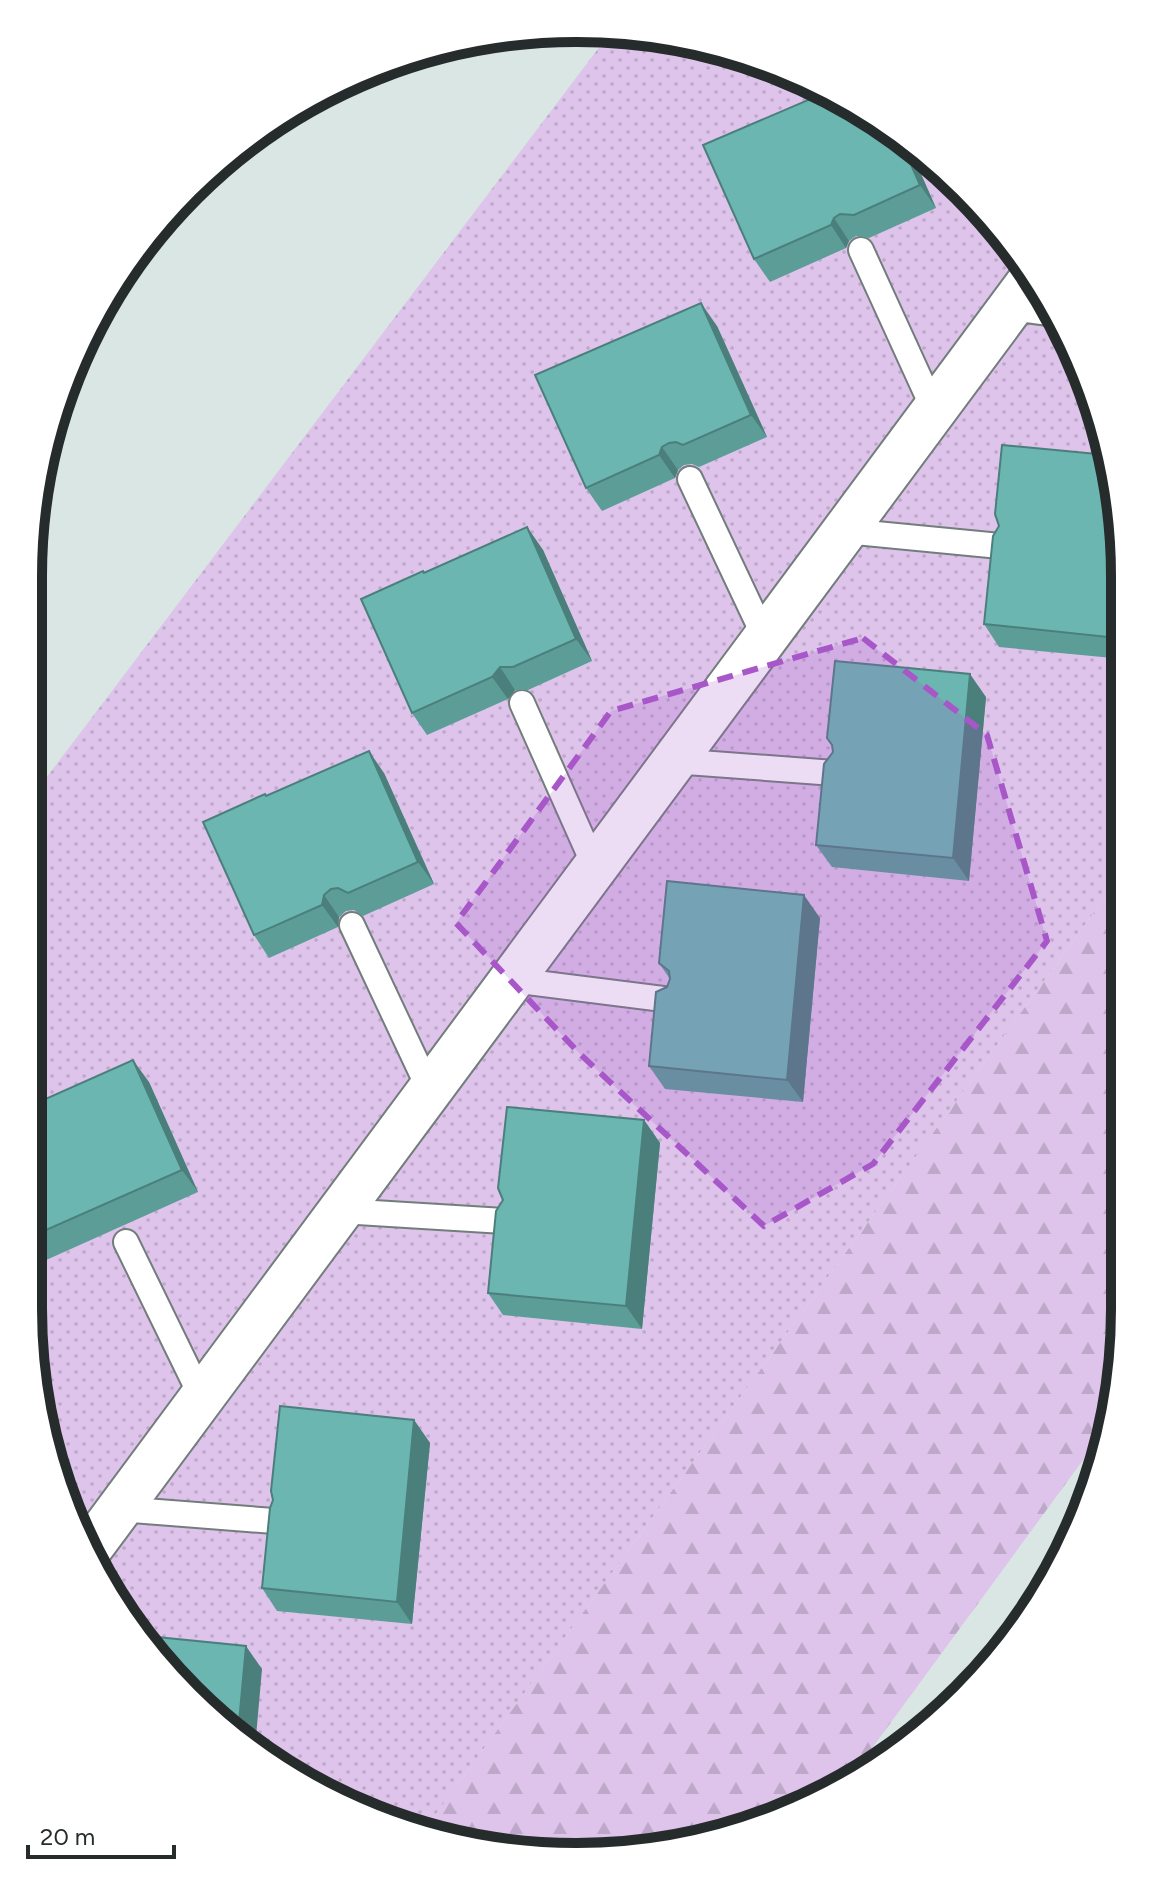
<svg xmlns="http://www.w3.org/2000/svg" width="1153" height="1885" font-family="Figtree,sans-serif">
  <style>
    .grass { fill: url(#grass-dots) }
    .forest { fill: url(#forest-firs) }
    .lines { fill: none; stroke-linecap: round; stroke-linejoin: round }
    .service-casing { stroke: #727d7c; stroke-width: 28 }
    .minor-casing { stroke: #727d7c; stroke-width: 48 }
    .service { stroke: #fff; stroke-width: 24 }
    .minor { stroke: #fff; stroke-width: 44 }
    .wall { fill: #5c9d98 }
    .shaded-wall { fill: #4b7f7c }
    .building { fill: #6bb6b1; stroke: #4b7f7c; stroke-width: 2 }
    .marked { fill: #a757c8; fill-opacity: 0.2; stroke: #a757c8; stroke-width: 6; stroke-dasharray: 16 10; stroke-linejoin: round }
    .rim { fill: none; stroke: #262b2b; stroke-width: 10 }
  </style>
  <defs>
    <pattern id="grass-dots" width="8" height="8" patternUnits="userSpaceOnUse" patternTransform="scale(2)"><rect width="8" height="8" fill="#dec3eb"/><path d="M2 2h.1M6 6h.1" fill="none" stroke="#bea8ca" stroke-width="1.8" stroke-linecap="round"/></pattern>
    <pattern id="forest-firs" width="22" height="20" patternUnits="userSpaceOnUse" patternTransform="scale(2)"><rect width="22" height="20" fill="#dec3eb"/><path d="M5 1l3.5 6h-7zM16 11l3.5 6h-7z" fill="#bea8ca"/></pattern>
  </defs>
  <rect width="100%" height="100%" fill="#d9e6e4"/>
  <path class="grass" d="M 613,29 L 718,47 L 819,84 L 910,141 L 989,215 L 1052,303 L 1096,401 L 1124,540 L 1122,874 L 423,1832 L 401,1828 L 271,1764 L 141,1642 L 57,1484 L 28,1308 L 31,798 Z"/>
  <path class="forest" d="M 1122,874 L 1120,1380 L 1108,1426 L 848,1781 L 752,1828 L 576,1857 L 423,1832 Z"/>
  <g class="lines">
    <g class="service-casing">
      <g id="service">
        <path d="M 861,250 L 934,410"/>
        <path d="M 1010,308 L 1057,314"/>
        <path d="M 690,479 L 765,638"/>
        <path d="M 845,531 L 1000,546"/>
        <path d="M 522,703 L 595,867"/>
        <path d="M 673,761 L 834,773"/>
        <path d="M 352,925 L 430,1091"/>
        <path d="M 512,980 L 671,1000"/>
        <path d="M 341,1211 L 504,1221"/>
        <path d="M 126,1242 L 202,1398"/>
        <path d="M 119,1509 L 274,1521"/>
      </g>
    </g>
    <g class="minor-casing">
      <path id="minor" d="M 91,1547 L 1033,277"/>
    </g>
    <use href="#service" class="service"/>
    <use href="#minor" class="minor"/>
  </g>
  <g class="wall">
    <path d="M 905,138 L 936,208 L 869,238 L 856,236 L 849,241 L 846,248 L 770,282 L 754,259 Z"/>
    <path d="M 717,326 L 767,437 L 699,467 L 692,464 L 684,465 L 678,470 L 675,478 L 602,511 L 586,488 Z"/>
    <path d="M 999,526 L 1124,540 L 1123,659 L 999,647 L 984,624 Z"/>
    <path d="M 527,527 L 543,550 L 592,661 L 528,690 L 515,690 L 508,699 L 427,735 L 412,713 L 424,572 Z"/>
    <path d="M 986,697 L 969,881 L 832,867 L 816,845 Z"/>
    <path d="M 384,773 L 434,884 L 363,916 L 354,910 L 346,911 L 339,917 L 338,927 L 269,958 L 254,935 L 266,796 Z"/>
    <path d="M 820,918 L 803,1102 L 665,1089 L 649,1066 L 670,979 L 659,963 Z"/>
    <path d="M 149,1082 L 198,1192 L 35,1265 L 28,1256 L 29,1104 L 31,1106 Z"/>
    <path d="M 644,1120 L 660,1143 L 642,1329 L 503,1315 L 488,1293 Z"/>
    <path d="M 414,1420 L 430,1443 L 412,1624 L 277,1611 L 262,1588 Z"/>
  </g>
  <g class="shaded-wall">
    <path d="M 897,133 L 905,138 L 936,208 L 920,185 Z"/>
    <path d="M 834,218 L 849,241 L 846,248 L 831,225 Z"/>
    <path d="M 701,303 L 717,326 L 767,437 L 751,415 Z"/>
    <path d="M 662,447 L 678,470 L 675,478 L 659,455 Z"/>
    <path d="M 527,527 L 543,550 L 592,661 L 576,639 Z"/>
    <path d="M 1124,560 L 1123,647 L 1117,638 Z"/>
    <path d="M 500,667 L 515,690 L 508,699 L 492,677 Z"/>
    <path d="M 970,674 L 986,697 L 969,881 L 953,858 Z"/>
    <path d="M 369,751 L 384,773 L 434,884 L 418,862 Z"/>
    <path d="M 324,895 L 339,917 L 338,927 L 322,905 Z"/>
    <path d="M 804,895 L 820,918 L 803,1102 L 787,1080 Z"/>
    <path d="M 133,1060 L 149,1082 L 198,1192 L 182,1170 Z"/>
    <path d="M 644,1120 L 660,1143 L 642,1329 L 626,1306 Z"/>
    <path d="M 414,1420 L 430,1443 L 412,1624 L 397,1602 Z"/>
    <path d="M 246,1646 L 262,1669 L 255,1748 L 238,1733 Z"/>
  </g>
  <g class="building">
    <path d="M 829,91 L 897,133 L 920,185 L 854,215 L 840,214 L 834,218 L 831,225 L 754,259 L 703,145 Z"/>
    <path d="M 701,303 L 751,415 L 683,445 L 676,442 L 669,443 L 662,447 L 659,455 L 586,488 L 535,375 Z"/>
    <path d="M 1002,445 L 1107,455 L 1124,540 L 1124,560 L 1117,638 L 984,624 L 993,536 L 999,526 L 995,514 Z"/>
    <path d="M 527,527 L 576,639 L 513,667 L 500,667 L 492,677 L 412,713 L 361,599 L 423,571 L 424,573 Z"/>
    <path d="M 835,661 L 970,674 L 953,858 L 816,845 L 824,764 L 833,752 L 832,745 L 827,738 Z"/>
    <path d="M 369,751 L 418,862 L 348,893 L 338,888 L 331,889 L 324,895 L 322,905 L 254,935 L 203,822 L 265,794 L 266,796 Z"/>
    <path d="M 667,881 L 804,895 L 787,1080 L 649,1066 L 656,992 L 667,987 L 670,979 L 669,971 L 659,963 Z"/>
    <path d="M 133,1060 L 182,1170 L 28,1238 L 29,1104 L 30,1106 Z"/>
    <path d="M 507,1107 L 644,1120 L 626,1306 L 488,1293 L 496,1211 L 503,1200 L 498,1188 Z"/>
    <path d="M 280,1406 L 414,1420 L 397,1602 L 262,1588 L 270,1508 L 273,1500 L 271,1491 Z"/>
    <path d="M 137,1635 L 246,1646 L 238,1733 L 141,1642 Z"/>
  </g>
  <path class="marked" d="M 863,638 L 987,735 L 1047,941 L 873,1164 L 764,1226 L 579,1053 L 456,923 L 611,711 Z"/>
  <path d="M0 0H1153V1885H0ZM576 42H577A534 534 0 0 1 1111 576V1309A534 534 0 0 1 577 1843H576A534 534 0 0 1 42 1309V576A534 534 0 0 1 576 42Z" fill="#fff" fill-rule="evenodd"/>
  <path class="rim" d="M576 42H577A534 534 0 0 1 1111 576V1309A534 534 0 0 1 577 1843H576A534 534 0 0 1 42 1309V576A534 534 0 0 1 576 42Z"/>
  <path d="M28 1845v12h146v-12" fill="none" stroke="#262b2b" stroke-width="4"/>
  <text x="40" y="1845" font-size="24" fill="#262b2b" stroke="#ffffff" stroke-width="6" paint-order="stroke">20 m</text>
</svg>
